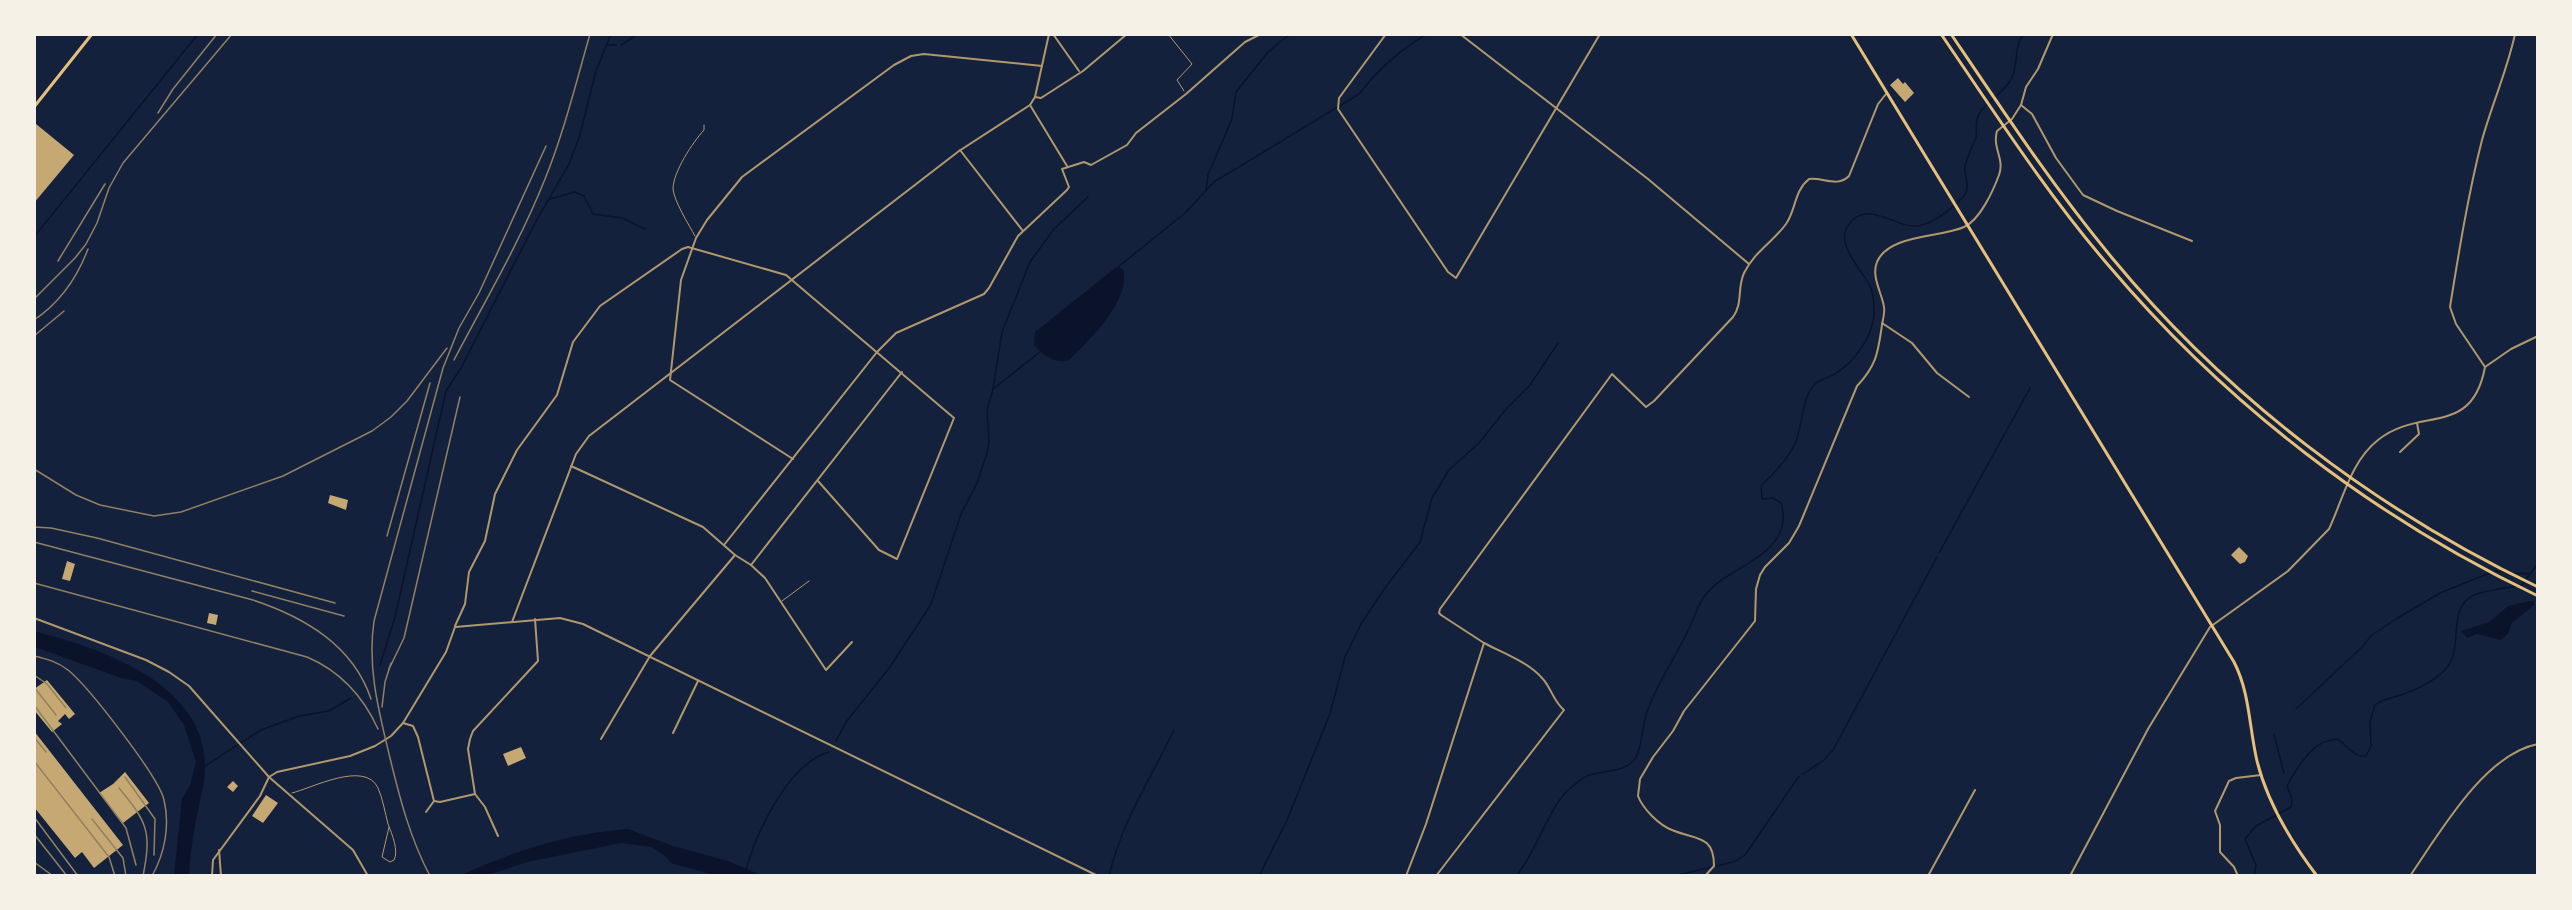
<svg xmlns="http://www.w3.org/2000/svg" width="2572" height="910" font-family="'Public Sans',sans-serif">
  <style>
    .water { fill: #0b132b }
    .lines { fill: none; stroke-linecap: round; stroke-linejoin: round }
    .stream { stroke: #0b132b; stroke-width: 1.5 }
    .building { fill: #c6a872 }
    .service { stroke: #b1986c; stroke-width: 1 }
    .minor { stroke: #b1986c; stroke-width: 2 }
    .tertiary { stroke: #b1986c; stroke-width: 2 }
    .secondary { stroke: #e5c07b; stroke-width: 3 }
    .trunk { stroke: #e5c07b; stroke-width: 3 }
    .rail { stroke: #918062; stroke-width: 1.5 }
  </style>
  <rect width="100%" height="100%" fill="#14213d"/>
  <g class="water">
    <path d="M 1119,267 L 1123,270 C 1132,299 1087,343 1068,361 C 1053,363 1044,356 1034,345 L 1035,332 L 1115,268 Z"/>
    <path d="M 2530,601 L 2534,601 L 2534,605 L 2512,623 L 2508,634 L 2501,640 L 2477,634 L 2467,638 L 2461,631 L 2489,622 L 2508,606 Z"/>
    <path d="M 34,631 C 102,649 209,684 205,771 C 204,789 198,807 195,825 C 192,842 190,859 189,875 L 174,875 L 182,799 L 190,785 L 196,762 L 184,725 L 168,702 L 137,681 L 121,678 L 35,647 Z"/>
    <path d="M 628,829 L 673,846 L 728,861 L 761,875 L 713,875 L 671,863 L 665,856 L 651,847 L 621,843 L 527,862 L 488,875 L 461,875 C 513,851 570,833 628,829 Z"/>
  </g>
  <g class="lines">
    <g class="stream">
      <path d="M 608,45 L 616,45"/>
      <path d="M 621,45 L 638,34"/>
      <path d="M 1206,189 L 1208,175 L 1232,119 L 1236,92 L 1268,52 L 1290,34"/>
      <path d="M 550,199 L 574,192 L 584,196 L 593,214 L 622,218 L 645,229"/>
      <path d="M 34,237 L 198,34"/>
      <path d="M 1118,267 L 1185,213 L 1214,182 L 1359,94 C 1377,71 1401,49 1427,34"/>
      <path d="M 993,389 L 1002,332 L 1030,262 L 1054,229 L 1088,197"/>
      <path d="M 1939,553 L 2030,388"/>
      <path d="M 2514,573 L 2530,574"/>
      <path d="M 380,665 L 395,617 L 446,391 L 461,368 L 535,223 L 569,164 L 580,135 L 596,71 L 611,34"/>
      <path d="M 2296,709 L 2362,647 L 2372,635 L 2396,619 L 2440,593 L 2495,571 L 2506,572"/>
      <path d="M 2274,735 L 2284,773"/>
      <path d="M 836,741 L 846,722 L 890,667 L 931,604 L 961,514 L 977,483 L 987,453 L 989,440 L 987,410 L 993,389 L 1041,351"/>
      <path d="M 205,766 L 261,730 L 299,716 L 329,711 L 351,698"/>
      <path d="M 1803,774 L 1824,760 L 1833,750 L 1937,557"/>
      <path d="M 1717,866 L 1736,861 L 1745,855 L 1799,776"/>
      <path d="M 746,870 C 757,831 788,764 829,752"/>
      <path d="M 1109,876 C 1121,823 1151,778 1174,730"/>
      <path d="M 1259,876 L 1287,820 L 1330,714 L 1345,657 L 1361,624 L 1385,588 L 1420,542 L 1432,498 L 1449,470 L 1479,443 L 1507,408 L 1530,385 L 1558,343"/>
      <path d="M 1516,876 C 1535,855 1548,809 1568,790 C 1573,786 1581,779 1587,776 C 1601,770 1628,773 1636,757 C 1643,743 1642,726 1647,712 C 1658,680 1679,653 1692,622 C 1697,611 1698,604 1706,594 C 1729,565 1796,555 1781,503 L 1773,498 L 1762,499 L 1761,486 C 1773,474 1787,460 1795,444 C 1802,428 1802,396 1815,384 C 1820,379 1829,378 1835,374 C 1854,362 1872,338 1874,315 C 1874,306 1874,296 1871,288 C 1864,272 1836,246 1847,227 C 1867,195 1896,232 1922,225 C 1935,222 1954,207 1963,197 C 1973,187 1961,173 1966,162 C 1969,154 1973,145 1976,137 C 1977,130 1975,120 1979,114 C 1987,100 2006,92 2012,77 C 2019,62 2013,50 2023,34"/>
      <path d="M 1674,876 L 1711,867"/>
      <path d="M 2254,876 L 2256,865 L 2245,839 L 2256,826 L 2291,807 L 2292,799 L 2287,786 C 2294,772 2308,750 2322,743 C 2326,741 2333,740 2337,739 C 2347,744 2353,758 2366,756 L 2371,746 L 2370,722 L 2375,705 C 2382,699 2392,698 2401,695 C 2415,690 2434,681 2445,670 C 2465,649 2446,611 2472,596 C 2483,590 2509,588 2522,585 L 2538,563"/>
    </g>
  </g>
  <g class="building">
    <path d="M 1898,78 L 1903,84 L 1905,82 L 1914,93 L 1905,102 L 1890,85 Z"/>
    <path d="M 36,124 L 74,155 L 34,203 L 34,126 Z"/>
    <path d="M 330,495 L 348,500 L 346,510 L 328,503 Z"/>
    <path d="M 2239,547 L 2248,556 L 2245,562 L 2240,564 L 2231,555 Z"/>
    <path d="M 67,561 L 75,564 L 70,581 L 62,579 Z"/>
    <path d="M 209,613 L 218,615 L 216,625 L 207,623 Z"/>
    <path d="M 47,680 L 75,714 L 69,719 L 65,714 L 58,721 L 62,724 L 52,732 L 34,710 L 34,689 Z"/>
    <path d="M 34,731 L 123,845 L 94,868 L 82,852 L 75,858 L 34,807 Z"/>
    <path d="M 521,747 L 526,758 L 508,766 L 503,754 Z"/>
    <path d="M 125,772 L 149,803 L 123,823 L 99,793 L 113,784 Z"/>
    <path d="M 233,781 L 238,786 L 233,792 L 227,787 Z"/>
    <path d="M 266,795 L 278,803 L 263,823 L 252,816 Z"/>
  </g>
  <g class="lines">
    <g class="service">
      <path d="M 1168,34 L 1192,64 L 1177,80 L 1184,91"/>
      <path d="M 695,236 C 689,225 674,201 673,189 C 673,172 693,142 704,130 L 704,125"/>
      <path d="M 782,601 L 809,581"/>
      <path d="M 292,793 C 312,788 365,760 378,788 C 383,799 385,813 388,824 C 392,834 399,851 394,860 L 390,862 L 382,857 L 389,827"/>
    </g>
    <g class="minor">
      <path d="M 1053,34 L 1079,71"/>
      <path d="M 1386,34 L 1339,98 L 1338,109 L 1448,272 L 1456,278 L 1600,34"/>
      <path d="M 1460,34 L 1648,179 L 1749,264"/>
      <path d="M 1035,97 L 1041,98 L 1083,71 L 1127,34"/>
      <path d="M 1030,105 L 1067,166"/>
      <path d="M 2021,105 L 2032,114 L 2056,158 L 2083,195 L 2117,211 L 2192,241"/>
      <path d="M 960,150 L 1023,231"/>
      <path d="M 1882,323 L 1912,343 L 1937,373 L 1969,397"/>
      <path d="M 2485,367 L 2511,349 L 2538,336"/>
      <path d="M 2400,452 L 2419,434 L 2417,423"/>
      <path d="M 793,459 L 670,380 L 681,280 L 696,238 L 707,220 L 742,177 L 894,65 L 911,56 L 924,54 L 1042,66"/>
      <path d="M 571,466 L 703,527 L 735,555 L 751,565 L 765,578 L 826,670 L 852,642"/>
      <path d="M 724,545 L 877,352 L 896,333 L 984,294 L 989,288 L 1018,236 L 1067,190 L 1069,187 L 1062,169 L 1084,162 L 1091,165 L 1127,145 L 1136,133 L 1186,94 L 1245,42 L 1261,34"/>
      <path d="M 751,565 L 902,372"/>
      <path d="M 512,622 L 576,454 L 589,436 L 959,151 L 1030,105 L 1035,97 L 1049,34"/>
      <path d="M 455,626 L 465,604 L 469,572 L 485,541 L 495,494 L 517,450 L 557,395 L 573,342 L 600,306 L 682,249 L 688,247 L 786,275 L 954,418 L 897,559 L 879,550 L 818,481"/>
      <path d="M 403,723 L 413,726 L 418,737 L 434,801 L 440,802 L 475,794"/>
      <path d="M 673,733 L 698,681"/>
      <path d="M 601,739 L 650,656 L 735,555"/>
      <path d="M 426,812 L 434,801"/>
      <path d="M 498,836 L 485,807 L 475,794 L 468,749 L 470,739 L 473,731 L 538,661 L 535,619"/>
      <path d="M 219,850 L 221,876"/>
      <path d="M 212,876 L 213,860 L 260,796 L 269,777 L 277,772 L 350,756 L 375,746 L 391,736 L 403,723 L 446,652 L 455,627 L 560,618 L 583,624 L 1098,876"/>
      <path d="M 1406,876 L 1426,824 L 1484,643 L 1441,615 L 1439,613 L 1440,609 L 1612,374 L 1646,407 L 1654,401 L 1733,317 C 1743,304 1737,288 1744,273 C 1755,251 1773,242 1786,224 C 1796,210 1794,191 1809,179 C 1823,177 1837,188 1849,176 L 1878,104 L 1886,94"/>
      <path d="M 1436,876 L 1564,710 C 1553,701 1551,687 1542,678 C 1528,662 1503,653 1484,643"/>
      <path d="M 1705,876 L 1714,866 C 1714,834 1695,840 1672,830 C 1659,825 1643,809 1638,796 L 1640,779 L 1653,757 L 1673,731 L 1684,711 L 1755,621 L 1756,589 L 1760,575 L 1765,567 L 1789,543 L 1799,526 L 1857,386 C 1877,365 1878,352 1882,325 C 1883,319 1885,312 1884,307 C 1882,293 1871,277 1877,262 C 1889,234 1940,238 1964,227 C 1980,220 1993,191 1999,175 C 2005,159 1992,148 1997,131 L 2012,119 L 2021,105 L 2026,87 L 2038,69 L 2053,34"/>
      <path d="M 1928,876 L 1975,790"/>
      <path d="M 2070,876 L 2148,729 L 2210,627 L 2288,571 L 2329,529 C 2343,499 2351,461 2378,440 C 2420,406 2472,438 2485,367 L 2456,324 L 2450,307 C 2459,251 2468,195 2482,140 C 2492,104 2507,71 2515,34"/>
      <path d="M 2238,876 L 2234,867 L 2220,852 L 2220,825 L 2215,811 L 2229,781 L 2236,778 L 2261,775"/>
      <path d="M 2410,876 C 2439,834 2484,754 2538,744"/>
    </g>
    <path class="tertiary" d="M 34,618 L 146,660 L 169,672 L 189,686 L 269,777 L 353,850 L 368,876"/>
    <g class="secondary">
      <path d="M 1851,34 L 2234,662 C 2250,693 2249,727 2257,761 C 2267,801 2292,843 2317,876"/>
      <path d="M 34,107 L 92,34"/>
    </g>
    <g class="trunk">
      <path d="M 1941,34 C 1995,113 2047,194 2109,266 C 2227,405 2373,517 2538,596"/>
      <path d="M 1951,34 C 2003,111 2054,188 2113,259 C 2227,397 2376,510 2538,587"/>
    </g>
    <g class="rail">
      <path d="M 158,113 L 173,89 L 217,34"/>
      <path d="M 58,261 L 105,184"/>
      <path d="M 34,299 L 75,258 L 86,244 L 97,223 L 109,188 L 123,163 L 232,34"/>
      <path d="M 34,320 C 61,302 77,278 88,249"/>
      <path d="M 34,336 L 64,311"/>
      <path d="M 454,360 C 485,301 520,242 545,179 C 564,132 576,83 590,34"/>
      <path d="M 34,469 L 76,495 L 100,505 L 154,516 L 181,512 L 283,476 L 372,431 L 391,417 L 407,401 L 447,348"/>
      <path d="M 34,527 L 51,528 L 97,538 L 335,603"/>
      <path d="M 387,536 L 430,383"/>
      <path d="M 34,542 L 253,600 C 304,617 353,645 371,699"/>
      <path d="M 34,583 L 307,657 C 340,671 363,696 378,729"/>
      <path d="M 252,591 L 344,616"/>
      <path d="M 34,656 C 47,659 58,662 68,670 C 88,686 159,777 164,800 C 170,825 165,853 152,876"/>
      <path d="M 389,669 L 404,638 L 460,397"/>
      <path d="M 34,675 L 47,684 L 66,708"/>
      <path d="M 34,687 L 56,715"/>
      <path d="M 34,705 L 126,828 L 136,865"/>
      <path d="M 382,707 L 385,682 L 391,663"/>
      <path d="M 34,737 L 46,752"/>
      <path d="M 34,761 L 109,857 L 115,876"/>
      <path d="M 125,777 L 155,819 L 154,855"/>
      <path d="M 119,788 C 147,822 152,831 143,876"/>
      <path d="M 34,817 L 78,876"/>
      <path d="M 92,819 L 123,858 L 126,876"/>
      <path d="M 34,834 L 67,876"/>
      <path d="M 34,862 L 53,876"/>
      <path d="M 34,874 L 37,876"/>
      <path d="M 430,876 C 410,838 400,799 390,758 C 379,712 367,668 374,621 L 443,368 L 459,328 L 479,293 L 546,146"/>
    </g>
  </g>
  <rect width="2572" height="910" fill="none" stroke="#f6f1e7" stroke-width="72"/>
</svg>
